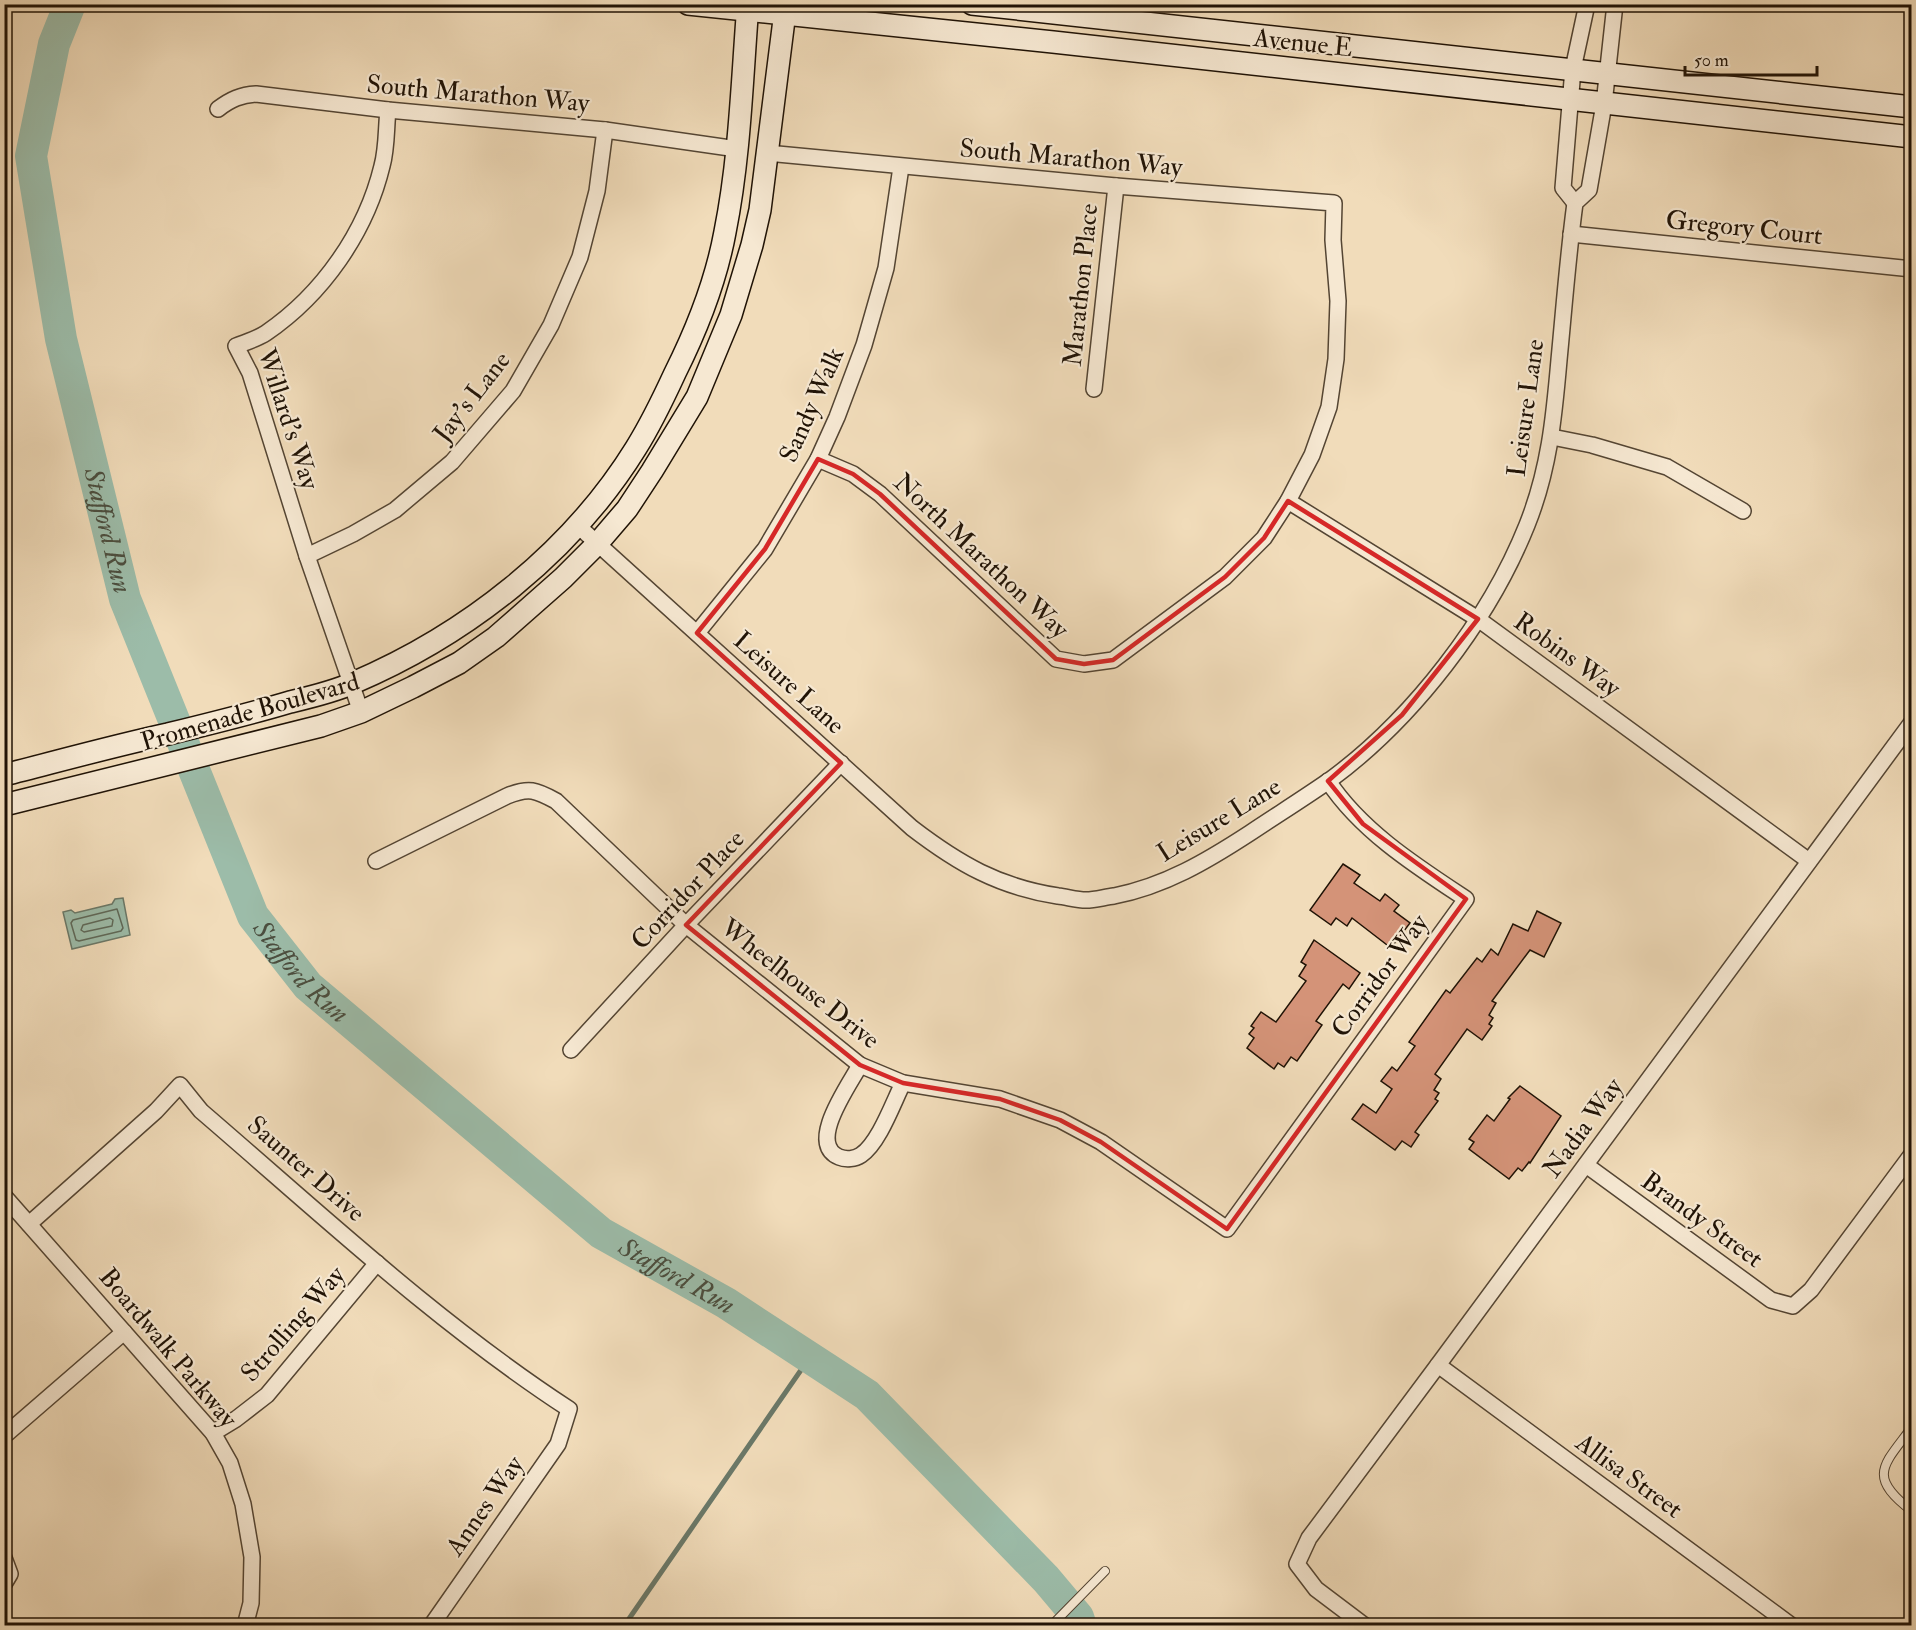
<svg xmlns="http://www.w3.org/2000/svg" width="1916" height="1630" font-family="'IM FELL Double Pica',serif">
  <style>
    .water { fill: #9cbca9; stroke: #6a7868; stroke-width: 1.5 }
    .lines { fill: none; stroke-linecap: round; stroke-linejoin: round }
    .shore { stroke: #5e6858; stroke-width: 1.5 }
    .stream { stroke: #6a7868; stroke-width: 5 }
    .river { stroke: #9cbca9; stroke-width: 32 }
    .building { fill: #d49378; stroke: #201306; stroke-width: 1.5 }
    .lane-casing { stroke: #544533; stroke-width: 10 }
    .street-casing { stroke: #544533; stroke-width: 18 }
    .secondary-casing { stroke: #201306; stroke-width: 24 }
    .lane { stroke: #f6e8d2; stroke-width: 8 }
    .street { stroke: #f6e8d2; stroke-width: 15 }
    .secondary { stroke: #f6e8d2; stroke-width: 21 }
    .marked { fill: none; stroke: #d62828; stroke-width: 4.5; stroke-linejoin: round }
    .labels { text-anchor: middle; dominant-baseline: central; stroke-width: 4.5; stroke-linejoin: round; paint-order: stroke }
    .street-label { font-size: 26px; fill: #201306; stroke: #f6e8d2 }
    .water-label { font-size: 27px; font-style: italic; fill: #4b4e3f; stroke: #f6e8d2 }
  </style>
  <rect width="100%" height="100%" fill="#f1dcba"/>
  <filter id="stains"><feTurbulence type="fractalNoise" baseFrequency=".00333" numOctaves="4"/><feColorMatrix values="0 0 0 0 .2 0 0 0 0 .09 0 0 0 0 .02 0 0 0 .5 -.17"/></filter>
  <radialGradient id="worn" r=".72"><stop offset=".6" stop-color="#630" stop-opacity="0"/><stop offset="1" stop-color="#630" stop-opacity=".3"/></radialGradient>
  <path class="water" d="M 123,898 L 130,935 L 72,949 L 63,912 L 71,910 L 75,913 L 112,904 L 115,899 Z"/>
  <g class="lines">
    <g class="shore">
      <path d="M 117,909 L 123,928 L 121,931 L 79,941 L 76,940 L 71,923 L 73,920 Z"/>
      <path d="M 110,918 L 113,920 L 112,926 L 84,932 L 81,930 L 83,925 Z"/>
    </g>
    <path class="stream" d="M 624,1626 L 810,1357"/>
    <path class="river" id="s1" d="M 70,4 L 54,44 L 31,156 L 61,339 L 125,599 L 253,916 L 308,986 L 601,1233 L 726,1303 L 867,1395 L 1046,1579 L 1078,1617 L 1081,1626"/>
  </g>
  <g class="building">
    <path d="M 1343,864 L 1360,875 L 1354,883 L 1380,901 L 1385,894 L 1399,905 L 1394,911 L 1410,923 L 1391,948 L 1352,918 L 1347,926 L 1336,918 L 1331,925 L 1310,910 Z"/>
    <path d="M 1537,911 L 1561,923 L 1544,957 L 1530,950 L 1492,1001 L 1496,1003 L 1489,1015 L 1493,1018 L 1489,1024 L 1492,1026 L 1482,1040 L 1467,1029 L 1435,1074 L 1441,1079 L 1434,1090 L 1439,1093 L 1435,1099 L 1438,1101 L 1415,1132 L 1419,1135 L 1411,1147 L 1402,1141 L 1395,1150 L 1352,1119 L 1363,1104 L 1376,1113 L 1392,1089 L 1381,1081 L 1392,1067 L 1397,1071 L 1415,1046 L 1409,1042 L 1446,990 L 1450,993 L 1477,958 L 1482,962 L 1491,949 L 1498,955 L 1513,924 L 1528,931 Z"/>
    <path d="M 1314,940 L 1360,973 L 1349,989 L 1343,984 L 1316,1021 L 1322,1025 L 1297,1061 L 1291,1057 L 1284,1067 L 1278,1063 L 1274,1069 L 1247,1048 L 1254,1038 L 1249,1034 L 1254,1028 L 1251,1026 L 1261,1012 L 1276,1022 L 1306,981 L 1299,976 L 1306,965 L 1301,962 Z"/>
    <path d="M 1520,1086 L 1561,1116 L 1530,1163 L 1529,1162 L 1522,1171 L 1518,1168 L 1509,1179 L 1469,1149 L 1474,1142 L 1469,1139 L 1487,1115 L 1494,1121 L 1510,1099 L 1508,1098 Z"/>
  </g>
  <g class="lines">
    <g class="lane-casing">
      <g id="lane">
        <path d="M 1912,1427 C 1884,1465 1866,1476 1912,1511"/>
        <path d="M 1051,1626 L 1105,1571"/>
      </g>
    </g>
    <g class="street-casing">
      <g id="street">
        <path d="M 218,109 C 231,99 241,95 256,94 L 388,110 L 605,130 L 737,149"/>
        <path d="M 767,153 L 1116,186 L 1334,203 L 1333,240 L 1338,301 L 1336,359 L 1329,407 L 1312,455 L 1288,501 L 1264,538 L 1225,577 L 1113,660 L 1084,664 L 1056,659 L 880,494 L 853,474 L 818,459"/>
        <path d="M 1575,203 L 1563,188 L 1573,69 L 1587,4"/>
        <path d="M 1571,234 L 1912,269"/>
        <path d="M 1094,389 L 1116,186"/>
        <path d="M 1552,437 L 1592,445 L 1667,467 L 1743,511"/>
        <path d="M 1288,501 L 1478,619 L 1809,861"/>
        <path d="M 577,525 L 912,828 C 959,864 999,887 1058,896 C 1067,897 1077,900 1086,900 C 1095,900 1105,897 1114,896 C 1165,886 1207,861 1250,833 C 1277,815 1304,798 1330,780 C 1413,719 1489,620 1527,525 C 1549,470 1554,418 1559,360 C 1564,308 1568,255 1575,203 L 1589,190 L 1604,104 L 1615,4"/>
        <path d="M 307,556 L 353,534 L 395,510 L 452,462 L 513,391 L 551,325 L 580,257 L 597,191 L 605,130"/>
        <path d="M 697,633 L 765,549 L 818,459 L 837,417 L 864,345 L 886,268 L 901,167"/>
        <path d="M 361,712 L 307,556 L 250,373 L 236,346 C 246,342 257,339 266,333 C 323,294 366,232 382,166 C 387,148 386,128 388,110"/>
        <path d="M 376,861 L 507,796 C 529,787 536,790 556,801 L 686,925 L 860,1065 L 903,1083 L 1000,1099 L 1060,1120 L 1101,1142 L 1227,1229 L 1466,899 C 1416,866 1361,831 1328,781"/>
        <path d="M 571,1050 L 686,925 L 841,763"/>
        <path d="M 860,1065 C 850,1084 806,1144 839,1157 C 846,1160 855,1159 861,1155 C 879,1143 893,1103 903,1083"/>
        <path d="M 1586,1165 L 1771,1300 L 1793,1306 L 1811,1290 L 1912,1154"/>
        <path d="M 4,1196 L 213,1433 L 230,1463 L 243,1504 L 252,1557 L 251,1603 L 245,1626"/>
        <path d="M 29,1224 L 156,1111 L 180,1085 L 201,1111 C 321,1214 437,1323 569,1409 L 558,1444 L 431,1626"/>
        <path d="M 1438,1365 L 1792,1626"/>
        <path d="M 213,1433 L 236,1419 L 267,1395 L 377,1263"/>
        <path d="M 4,1436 L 124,1332"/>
        <path d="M 4,1558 L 10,1574 L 4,1584"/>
        <path d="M 1365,1626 L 1316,1589 L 1297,1564 L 1309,1538 L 1438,1365 L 1912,722"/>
      </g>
    </g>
    <g class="secondary-casing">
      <g id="secondary">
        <path d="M 688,4 L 1053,42 L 1912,137"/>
        <path d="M 972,4 L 1912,107"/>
        <path d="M 4,775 C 59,761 113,746 168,734 C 209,724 250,714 290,702 C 311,697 333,692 353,683 C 466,635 571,553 636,448 C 651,424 663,399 675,373 C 697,329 716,281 725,232 C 740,157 742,80 748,4"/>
        <path d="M 4,805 L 321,726 L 361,712 L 413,687 L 459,663 L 496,637 L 563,578 L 597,544 L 627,509 L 652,471 L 697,397 L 731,315 L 752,245 L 760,210 L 786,4"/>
      </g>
    </g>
    <use href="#lane" class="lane"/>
    <use href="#street" class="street"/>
    <use href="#secondary" class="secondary"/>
  </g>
  <path class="marked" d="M 818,459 L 853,474 L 880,494 L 1056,659 L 1084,664 L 1113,660 L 1225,577 L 1264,538 L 1288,501 L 1478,619 L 1402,715 L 1328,781 L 1363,824 L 1466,899 L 1227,1229 L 1101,1142 L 1060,1120 L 1000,1099 L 903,1083 L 860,1065 L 686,925 L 841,763 L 697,633 L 765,549 Z"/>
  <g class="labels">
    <g class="street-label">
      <text transform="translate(1303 43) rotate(6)">Avenue E</text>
      <text transform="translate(478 94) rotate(5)">South Marathon Way</text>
      <text transform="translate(1071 158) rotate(5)">South Marathon Way</text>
      <text transform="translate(1744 228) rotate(6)">Gregory Court</text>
      <text transform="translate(1081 285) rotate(-84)">Marathon Place</text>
      <text transform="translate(472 397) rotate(-52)">Jay's Lane</text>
      <text transform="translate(812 405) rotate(-66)">Sandy Walk</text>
      <text transform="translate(1526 408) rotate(-82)">Leisure Lane</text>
      <text transform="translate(288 419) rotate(72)">Willard's Way</text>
      <text transform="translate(981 556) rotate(43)">North Marathon Way</text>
      <text transform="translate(1567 655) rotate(36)">Robins Way</text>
      <text transform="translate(789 683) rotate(42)">Leisure Lane</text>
      <text transform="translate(250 712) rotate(-16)">Promenade Boulevard</text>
      <text transform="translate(1219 820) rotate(-31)">Leisure Lane</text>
      <text transform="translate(688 890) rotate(-47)">Corridor Place</text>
      <text transform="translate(1380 976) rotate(-54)">Corridor Way</text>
      <text transform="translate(800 984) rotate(38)">Wheelhouse Drive</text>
      <text transform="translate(1583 1128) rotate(-54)">Nadia Way</text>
      <text transform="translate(306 1169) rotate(41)">Saunter Drive</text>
      <text transform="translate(1702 1220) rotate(36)">Brandy Street</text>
      <text transform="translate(293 1324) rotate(-49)">Strolling Way</text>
      <text transform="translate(168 1348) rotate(50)">Boardwalk Parkway</text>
      <text transform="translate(1629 1476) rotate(36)">Allisa Street</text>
      <text transform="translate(485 1506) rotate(-55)">Annes Way</text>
    </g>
    <g class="water-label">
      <text stroke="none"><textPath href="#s1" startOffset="540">Stafford Run</textPath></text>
      <text stroke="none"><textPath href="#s1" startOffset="1026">Stafford Run</textPath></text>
      <text stroke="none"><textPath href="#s1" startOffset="1512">Stafford Run</textPath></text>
    </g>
  </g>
  <rect width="1916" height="1630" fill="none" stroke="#f1dcba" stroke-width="24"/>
  <rect x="6" y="6" width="1904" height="1618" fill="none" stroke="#201306" stroke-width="3"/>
  <rect x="12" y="12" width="1892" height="1606" fill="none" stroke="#201306" stroke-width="1.5"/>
  <path d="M1685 66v9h132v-9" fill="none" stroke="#201306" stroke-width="3"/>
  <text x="1694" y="66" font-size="18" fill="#201306" stroke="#f6e8d2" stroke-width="4.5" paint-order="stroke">50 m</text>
  <rect width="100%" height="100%" filter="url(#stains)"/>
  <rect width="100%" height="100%" fill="url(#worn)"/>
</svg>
